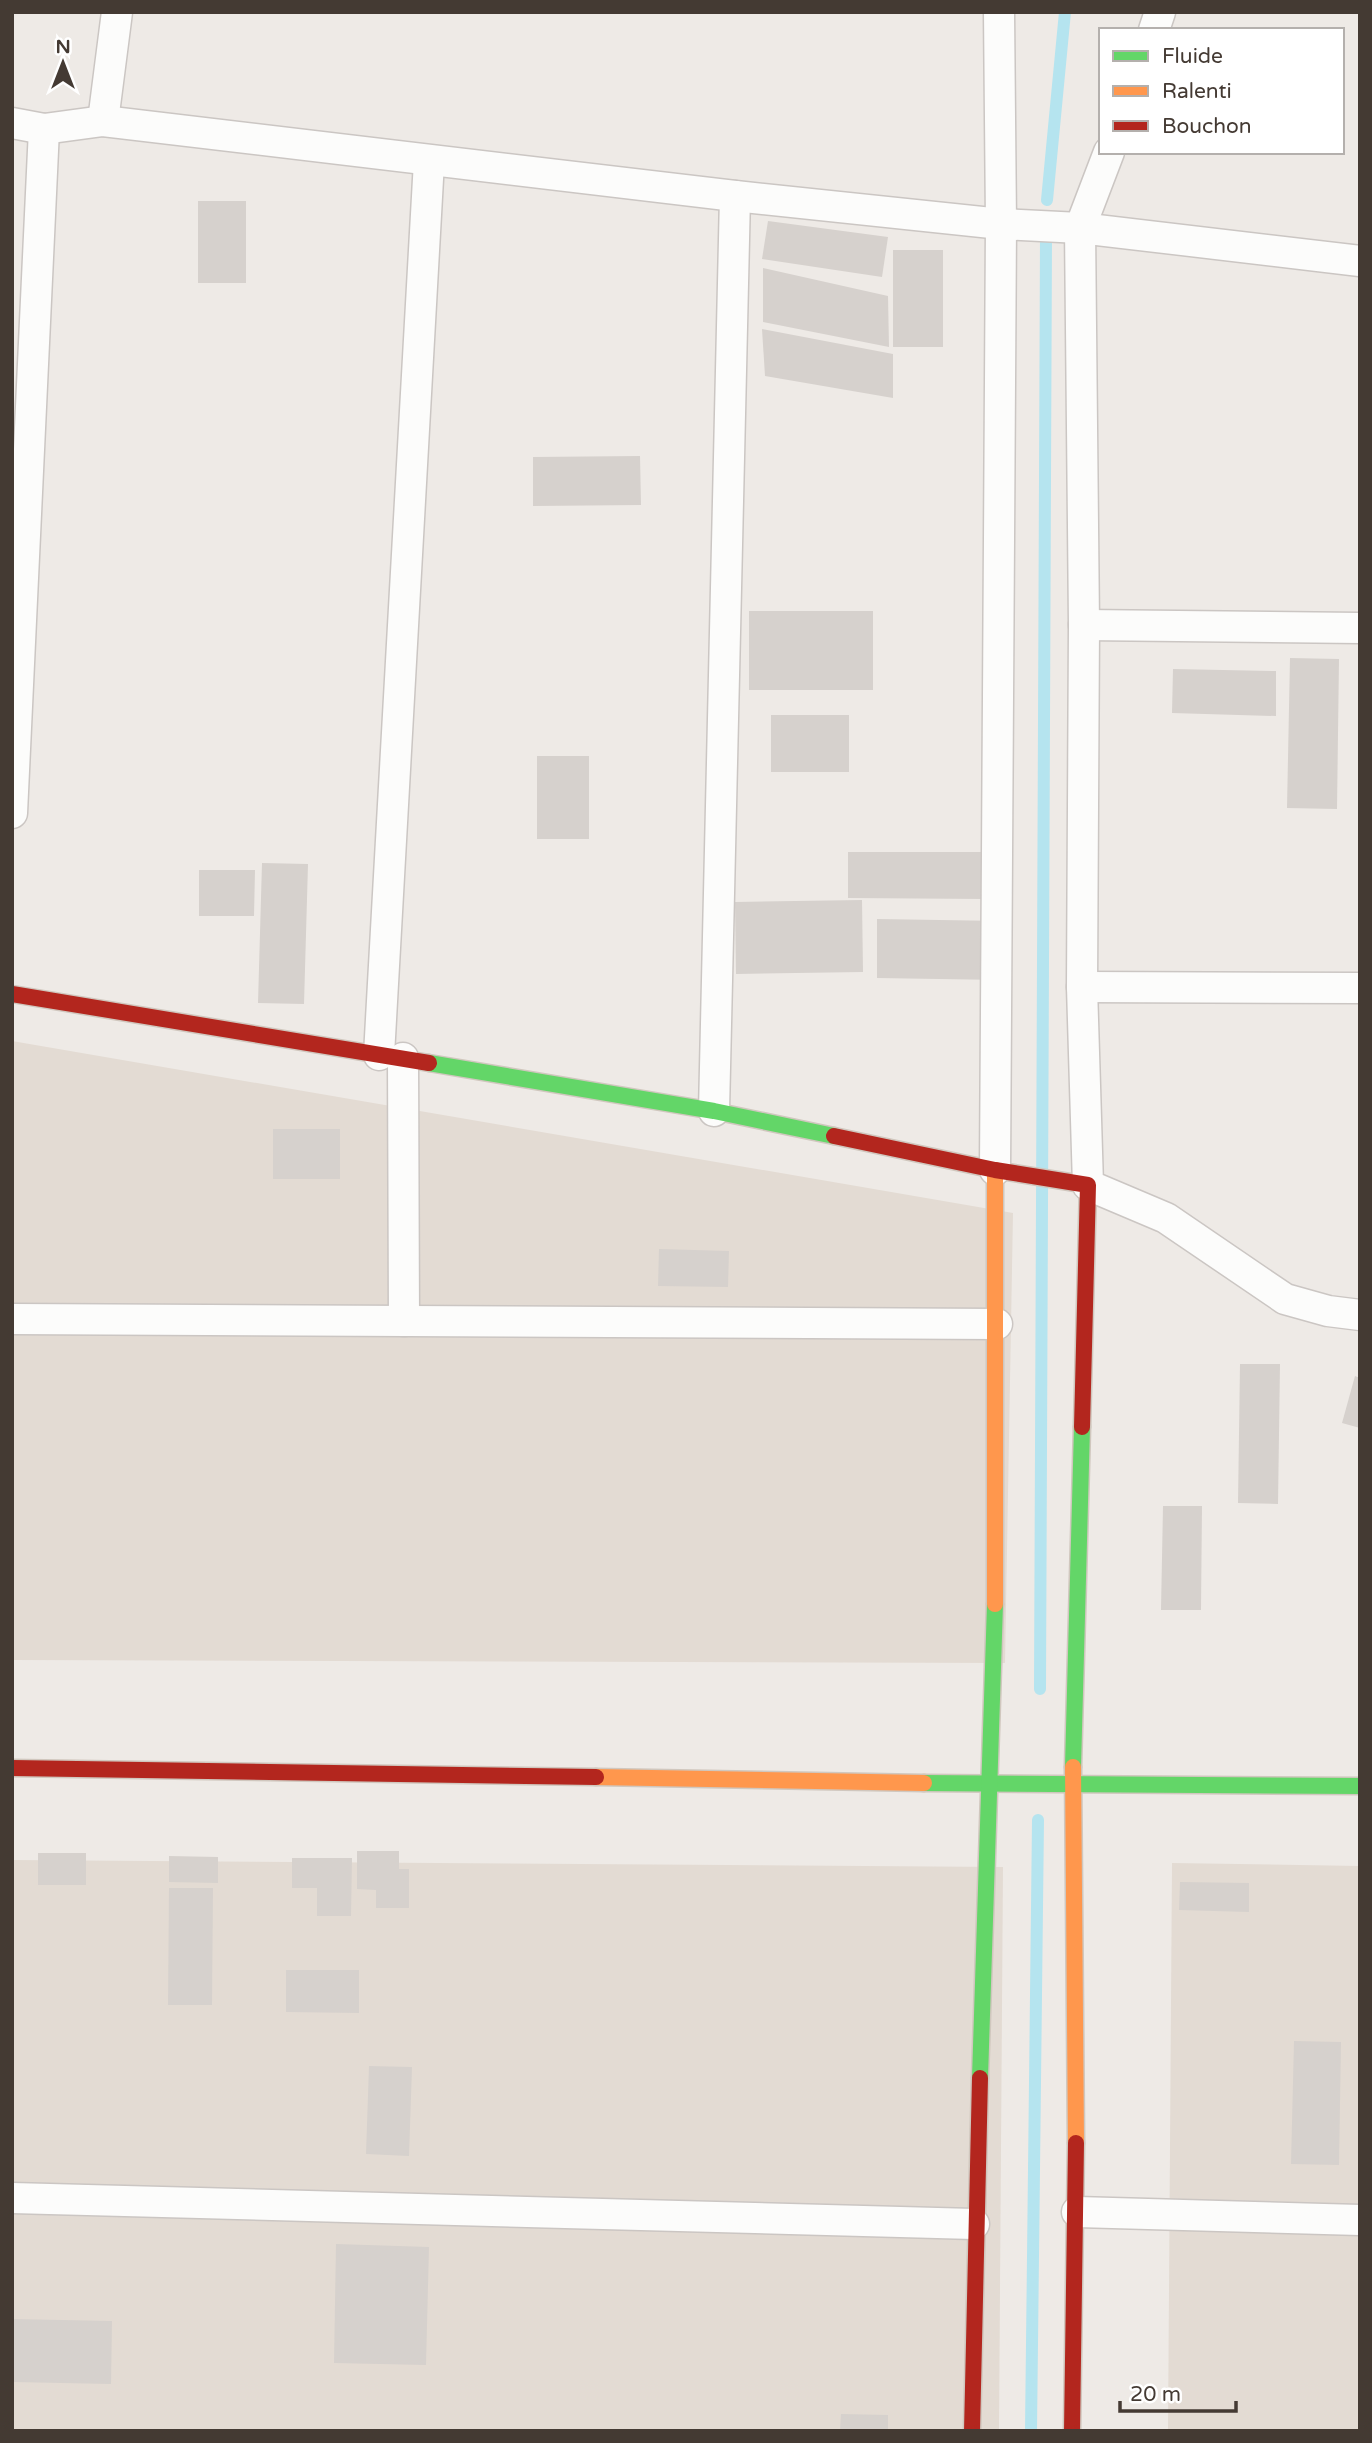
<svg xmlns="http://www.w3.org/2000/svg" width="1372" height="2443" font-family="'Varela Round',sans-serif">
  <style>
    .residential { fill: #e3dbd3 }
    .lines { fill: none; stroke-linecap: round; stroke-linejoin: round }
    .stream { stroke: #b5e4ef; stroke-width: 12 }
    .building { fill: #d6d1cd }
    .street-casing { stroke: #cbc6c3; stroke-width: 33 }
    .fast-casing { stroke: #d0c7be; stroke-width: 19 }
    .slow-casing { stroke: #d0c7be; stroke-width: 19 }
    .jam-casing { stroke: #d0c7be; stroke-width: 19 }
    .street { stroke: #fcfcfb; stroke-width: 30 }
    .fast { stroke: #63d668; stroke-width: 16 }
    .slow { stroke: #ff974d; stroke-width: 16 }
    .jam { stroke: #b3261e; stroke-width: 16 }
  </style>
  <rect width="100%" height="100%" fill="#eeeae6"/>
  <g class="residential">
    <path d="M 12,1041 L 1013,1213 L 1005,1663 L 12,1660 Z"/>
    <path d="M 12,1860 L 1003,1867 L 999,2431 L 12,2431 Z"/>
    <path d="M 1172,1863 L 1360,1866 L 1360,2431 L 1168,2431 Z"/>
  </g>
  <g class="lines">
    <g class="stream">
      <path d="M 1047,200 L 1065,12"/>
      <path d="M 1040,1689 L 1046,237"/>
      <path d="M 1031,2431 L 1038,1820"/>
    </g>
  </g>
  <g class="building">
    <rect x="198" y="201" width="48" height="82"/>
    <path d="M 768,221 L 888,237 L 882,277 L 762,259 Z"/>
    <rect x="893" y="250" width="50" height="97"/>
    <path d="M 763,268 L 888,296 L 889,347 L 763,322 Z"/>
    <path d="M 762,329 L 893,354 L 893,398 L 765,376 Z"/>
    <path d="M 640,456 L 641,505 L 533,506 L 533,457 Z"/>
    <rect x="749" y="611" width="124" height="79"/>
    <path d="M 1290,658 L 1339,659 L 1337,809 L 1287,808 Z"/>
    <path d="M 1173,669 L 1276,671 L 1276,716 L 1172,713 Z"/>
    <rect x="771" y="715" width="78" height="57"/>
    <rect x="537" y="756" width="52" height="83"/>
    <path d="M 848,852 L 985,852 L 985,899 L 848,898 Z"/>
    <path d="M 262,863 L 308,864 L 304,1004 L 258,1003 Z"/>
    <path d="M 199,870 L 255,870 L 254,916 L 199,916 Z"/>
    <path d="M 862,900 L 863,972 L 736,974 L 735,902 Z"/>
    <path d="M 877,919 L 1002,921 L 1001,980 L 877,978 Z"/>
    <rect x="273" y="1129" width="67" height="50"/>
    <path d="M 659,1249 L 729,1251 L 728,1287 L 658,1286 Z"/>
    <path d="M 1240,1364 L 1280,1364 L 1278,1504 L 1238,1503 Z"/>
    <path d="M 1355,1376 L 1360,1378 L 1360,1428 L 1342,1423 Z"/>
    <path d="M 1163,1506 L 1202,1506 L 1201,1610 L 1161,1610 Z"/>
    <path d="M 357,1851 L 399,1851 L 399,1869 L 409,1869 L 409,1908 L 376,1908 L 376,1890 L 357,1889 Z"/>
    <rect x="38" y="1853" width="48" height="32"/>
    <path d="M 169,1856 L 218,1857 L 218,1883 L 169,1882 Z"/>
    <path d="M 292,1858 L 352,1858 L 351,1916 L 317,1916 L 317,1888 L 292,1888 Z"/>
    <path d="M 1180,1882 L 1249,1883 L 1249,1912 L 1179,1910 Z"/>
    <path d="M 169,1888 L 213,1888 L 212,2005 L 168,2005 Z"/>
    <path d="M 286,1970 L 359,1970 L 359,2013 L 286,2012 Z"/>
    <path d="M 1294,2041 L 1341,2042 L 1339,2165 L 1291,2164 Z"/>
    <path d="M 369,2066 L 412,2067 L 409,2156 L 366,2154 Z"/>
    <path d="M 336,2244 L 429,2247 L 426,2365 L 334,2363 Z"/>
    <path d="M 12,2319 L 112,2321 L 111,2384 L 12,2382 Z"/>
    <path d="M 841,2414 L 888,2415 L 888,2431 L 840,2431 Z"/>
  </g>
  <g class="lines">
    <g class="street-casing">
      <g id="street">
        <path d="M 1154,30 L 1160,12"/>
        <path d="M 103,121 L 117,12"/>
        <path d="M 12,123 L 44,129 L 103,121 L 735,196 L 1001,224 L 1080,228 L 1360,261"/>
        <path d="M 1109,152 L 1080,228 L 1084,625 L 1082,987 L 1088,1185 L 1166,1218 L 1285,1299 L 1328,1311 L 1360,1315"/>
        <path d="M 1084,625 L 1360,628"/>
        <path d="M 12,813 L 44,129"/>
        <path d="M 1082,987 L 1360,988"/>
        <path d="M 379,1055 L 429,161"/>
        <path d="M 403,1058 L 404,1321"/>
        <path d="M 714,1111 L 735,196"/>
        <path d="M 995,1170 L 1001,224 L 999,12"/>
        <path d="M 12,1319 L 997,1324"/>
        <path d="M 12,2198 L 974,2224"/>
        <path d="M 1077,2212 L 1360,2220"/>
      </g>
    </g>
    <g class="fast-casing">
      <g id="fast">
        <path d="M 429,1063 L 714,1111 L 834,1136"/>
        <path d="M 1073,1767 L 1082,1427"/>
        <path d="M 924,1783 L 1360,1786"/>
        <path d="M 980,2078 L 995,1604"/>
      </g>
    </g>
    <g class="slow-casing">
      <g id="slow">
        <path d="M 995,1604 L 995,1170"/>
        <path d="M 1073,1767 L 1076,2143"/>
        <path d="M 596,1777 L 924,1783"/>
      </g>
    </g>
    <g class="jam-casing">
      <g id="jam">
        <path d="M 12,994 L 429,1063"/>
        <path d="M 834,1136 L 995,1170 L 1088,1185 L 1082,1427"/>
        <path d="M 12,1768 L 596,1777"/>
        <path d="M 972,2431 L 980,2078"/>
        <path d="M 1072,2431 L 1076,2143"/>
      </g>
    </g>
    <use href="#street" class="street"/>
    <use href="#fast" class="fast"/>
    <use href="#slow" class="slow"/>
    <use href="#jam" class="jam"/>
  </g>
  <rect width="1372" height="2443" fill="none" stroke="#443a33" stroke-width="28"/>
  <rect x="1099" y="28" width="245" height="126" fill="#ffffff" stroke="#b4b0ad" stroke-width="2"/>
  <rect x="1113" y="51" width="35" height="10" fill="#63d668" stroke="#b4b0ad" stroke-width="2"/>
  <text x="1162" y="63" font-size="21" fill="#443a33">Fluide</text>
  <rect x="1113" y="86" width="35" height="10" fill="#ff974d" stroke="#b4b0ad" stroke-width="2"/>
  <text x="1162" y="98" font-size="21" fill="#443a33">Ralenti</text>
  <rect x="1113" y="121" width="35" height="10" fill="#b3261e" stroke="#b4b0ad" stroke-width="2"/>
  <text x="1162" y="133" font-size="21" fill="#443a33">Bouchon</text>
  <g transform="translate(63 63)" stroke="#ffffff" stroke-width="5" paint-order="stroke">
  <path d="M0-5L12 26L0 18L-12 26Z" fill="#443a33"/>
  <text y="-10" font-size="19" font-weight="bold" text-anchor="middle" fill="#443a33">N</text>
  </g>
  <path d="M1120 2401v10h116v-10" fill="none" stroke="#443a33" stroke-width="3.5"/>
  <text x="1130" y="2401" font-size="21" fill="#443a33" stroke="#ffffff" stroke-width="5" paint-order="stroke">20 m</text>
</svg>
